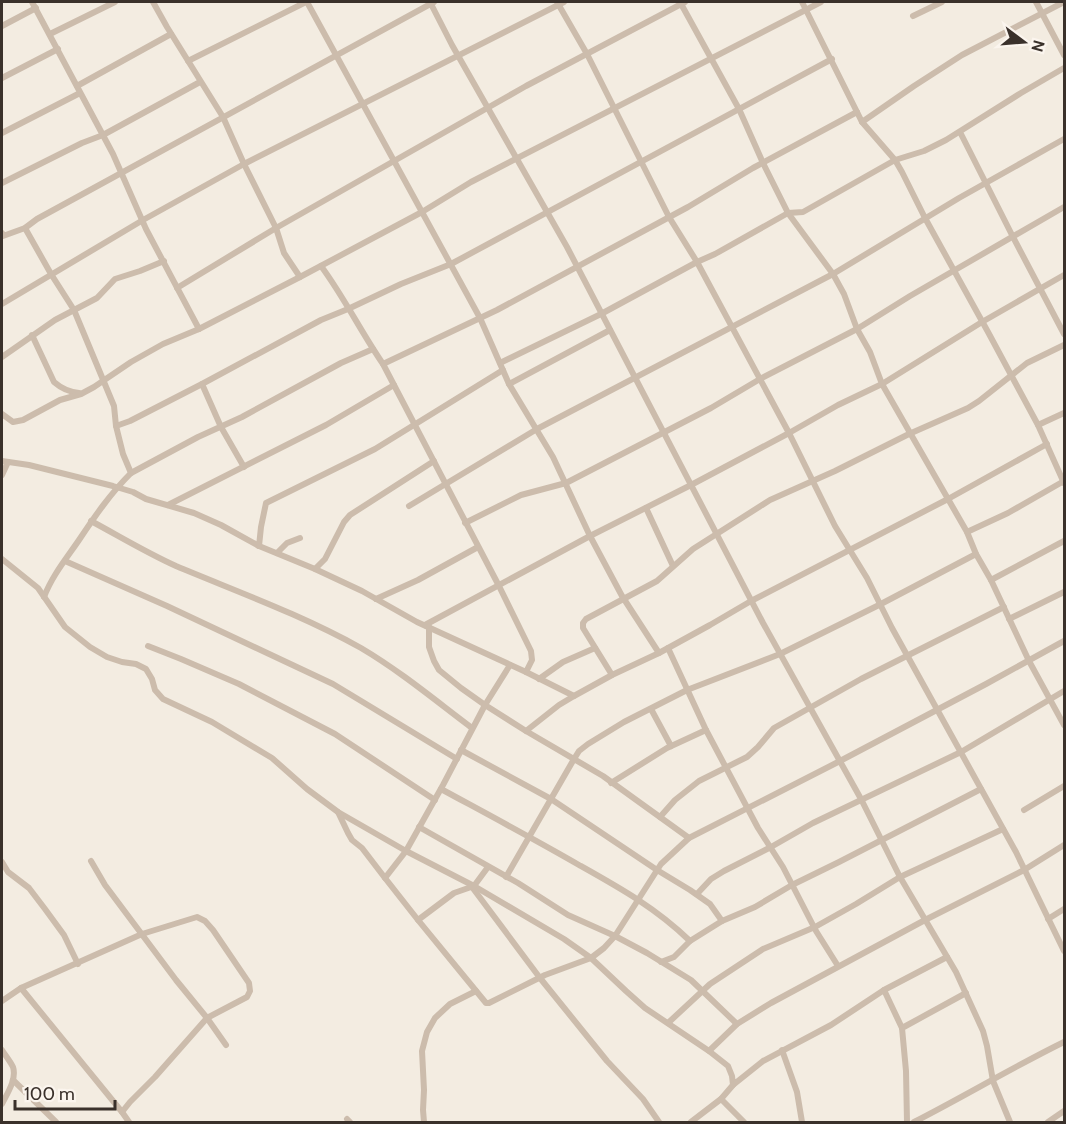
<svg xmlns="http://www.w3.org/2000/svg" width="1066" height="1124" font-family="Cabin,sans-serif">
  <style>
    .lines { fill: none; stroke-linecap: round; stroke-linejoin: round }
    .minor { stroke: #ccbcac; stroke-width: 6 }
  </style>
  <rect width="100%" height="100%" fill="#f3ece1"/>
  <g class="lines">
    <g class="minor">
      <path d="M 32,2 L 113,154 L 146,229 L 199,329"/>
      <path d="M 153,2 L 167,27 L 223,117 L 244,164 L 276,228 L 284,253 L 300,277"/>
      <path d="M 307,2 L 480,318 L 509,384 L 553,457 L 590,536 L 622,596 L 659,653"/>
      <path d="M 430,2 L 452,45 L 567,247 L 763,623 L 861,799 L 900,877 L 956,972 L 983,1031 L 987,1046 L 993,1081 L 1010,1122"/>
      <path d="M 557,2 L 587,54 L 669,217 L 697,262 L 789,433 L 835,526 L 867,578 L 892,628 L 1016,852 L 1064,951"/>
      <path d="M 680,2 L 739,109 L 763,163 L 788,213 L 833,274 L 844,294 L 857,329 L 870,352 L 882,384 L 967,532 L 976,554 L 991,580 L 1029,661 L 1064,725"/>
      <path d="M 802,2 L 862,122 L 895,160 L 902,172 L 925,218 L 988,332 L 1038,425 L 1064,483"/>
      <path d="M 1036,2 L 1064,55"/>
      <path d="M 913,16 L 942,2"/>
      <path d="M 2,26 L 36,8"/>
      <path d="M 50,34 L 115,2"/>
      <path d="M 188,61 L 306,2"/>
      <path d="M 2,78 L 58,49"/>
      <path d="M 77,86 L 171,34"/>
      <path d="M 862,122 L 914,86 L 962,55 L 1064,2"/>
      <path d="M 960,132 L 1013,237 L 1064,334"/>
      <path d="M 2,133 L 80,93"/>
      <path d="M 2,183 L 82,143 L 103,135 L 200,82"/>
      <path d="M 25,228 L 51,274 L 74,310 L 114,406 L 116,426 L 123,454 L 131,473 C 110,494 95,516 79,540 C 66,559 52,576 44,597"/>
      <path d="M 2,233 L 3,236 L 25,228 L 37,219 L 434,2"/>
      <path d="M 321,266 C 344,297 361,332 383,364 L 499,586 L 531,651 L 532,660 L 526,672"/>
      <path d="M 177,288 L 276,228 L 526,86 L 685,2"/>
      <path d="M 2,304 L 143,220 L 244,164 L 564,2"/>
      <path d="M 32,335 L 54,382 C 62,389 69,392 79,393"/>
      <path d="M 2,357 L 55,320 L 97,298 L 115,279 L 140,271 L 164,261"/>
      <path d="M 500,363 L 601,314 L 697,262 L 715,254 L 788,213 L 803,212 L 895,160 L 924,151 L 946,140 L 1021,93 L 1064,68"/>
      <path d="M 383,364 L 497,310 L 688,207 L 753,168 L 857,112"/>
      <path d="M 202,384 L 221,427 L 244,467"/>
      <path d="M 509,384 L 610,330"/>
      <path d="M 2,414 L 13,422 L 23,420 L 60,400 L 81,394 L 94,387 L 131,362 L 163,344 L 199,329 L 300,277 L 422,212 L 471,182 L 821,2"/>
      <path d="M 1038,425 L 1064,413"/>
      <path d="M 116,426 L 130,421 L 202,384 L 321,320 L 348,309 L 401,284 L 451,264 L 832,59"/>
      <path d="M 2,461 L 29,465 L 113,486 L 133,492 L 146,499 L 194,513 L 221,525 L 259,546 L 315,569 L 362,591 L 417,622 L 526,672 L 574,696"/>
      <path d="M 131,473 L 198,437 L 242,417 L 341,363 L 373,349"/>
      <path d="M 2,475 L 8,462"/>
      <path d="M 168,505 L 326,425 L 394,385"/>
      <path d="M 409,506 L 537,429 L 833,274 L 959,198 L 1064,139"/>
      <path d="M 646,508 L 673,566"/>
      <path d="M 91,521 C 119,536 147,553 176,566 C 238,592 302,615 361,648 C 400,671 436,701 472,728"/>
      <path d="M 465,523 L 521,495 L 566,483 L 711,408 L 760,379 L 857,329 L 910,296 L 1064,207"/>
      <path d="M 967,532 L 1008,513 L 1064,481"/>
      <path d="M 259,546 L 261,527 L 266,503 L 375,449 L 503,370"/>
      <path d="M 277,553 L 287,543 L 300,538"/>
      <path d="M 2,559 L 38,588 L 65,627 L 90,647 L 107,657 L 122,662 L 136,664 L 146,669 L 152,679 L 155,690 L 163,699 L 212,722 L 272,758 L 307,789 L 338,812 L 406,851 L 474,886 L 564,939 L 591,958 L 626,991 L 645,1008 L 709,1051 L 728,1066 L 732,1076 L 733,1085 L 763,1061 L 831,1025 L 884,990 L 947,957"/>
      <path d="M 65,561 L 167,606 L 333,684 L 457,759"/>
      <path d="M 315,569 L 325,559 L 344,522 L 350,515 L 434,461"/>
      <path d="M 991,580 L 1064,541"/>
      <path d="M 376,599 L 418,580 L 478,547"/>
      <path d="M 1009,619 L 1064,592"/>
      <path d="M 425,625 L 590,536 L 691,485 L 789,433 L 838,405 L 882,384 L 982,322 L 1064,275"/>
      <path d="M 429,627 L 429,647 L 434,661 L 439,670 L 461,688 L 485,705 L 526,731 L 603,776 L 689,838"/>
      <path d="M 148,646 L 181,659 L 239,684 L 335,734 L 435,800"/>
      <path d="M 668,648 L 706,730 L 758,828 L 783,867 L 816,931 L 838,966"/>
      <path d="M 612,675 L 583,628 L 583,623 L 586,619 L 657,581 L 693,549 L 770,500 L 835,471 L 909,434 L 968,408 L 979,401 L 1027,363 L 1064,345"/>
      <path d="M 539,679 L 563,662 L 595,648"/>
      <path d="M 651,709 L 671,746"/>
      <path d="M 526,731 L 559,705 L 574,696 L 612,675 L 659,653 L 710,625 L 751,601 L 948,499 L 1047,444"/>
      <path d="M 461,750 L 551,799 L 657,870 L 690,890 L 710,904 L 722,921"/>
      <path d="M 611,783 L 667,748 L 706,730"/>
      <path d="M 441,789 C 487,814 534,839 579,865 C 620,888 656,908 690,941"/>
      <path d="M 1024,810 L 1064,786"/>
      <path d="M 338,812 L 348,833 L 352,840 L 362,848 L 385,878 L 406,851 L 443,785 L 485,705 L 510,665"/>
      <path d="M 660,817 L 675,800 L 699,781 L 747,757 L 758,747 L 774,728 L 861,679 L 1004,607"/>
      <path d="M 419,827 L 518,883 L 568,915 L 615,936 L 647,953 L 691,980 L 737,1024"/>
      <path d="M 91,861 L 105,885 L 176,980 L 207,1018 L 226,1045"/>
      <path d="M 2,862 L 8,872 L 29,888 L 45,909 L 64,935 L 78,964"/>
      <path d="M 506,877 L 574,759 L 579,751 L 588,744 L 624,722 L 687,690 L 780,654 L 879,605 L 976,554"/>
      <path d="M 385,878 L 418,920 L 486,1003 L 489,1003 L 545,975 L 591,958 L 604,948 L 615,936 L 661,864 L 689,838 L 840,761 L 986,684 L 1064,641"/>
      <path d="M 472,887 L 540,978 L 607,1061 L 643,1099 L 659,1122"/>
      <path d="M 697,894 L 711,879 L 724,871 L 771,847 L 813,823 L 961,752 L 1064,691"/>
      <path d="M 1048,919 L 1064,909"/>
      <path d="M 418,920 L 454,893 L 474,886 L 488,867"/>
      <path d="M 661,962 L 674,957 L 690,941 L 722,921 L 755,907 L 792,885 L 839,862 L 981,789"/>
      <path d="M 21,988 L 122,1112 L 129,1122"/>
      <path d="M 884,990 L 902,1028"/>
      <path d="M 2,1001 L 21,988 L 142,934 L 197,917 L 205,921 L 213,930 L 249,983 L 250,991 L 247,997 L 207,1018 L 155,1077 L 130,1102 L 122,1112"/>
      <path d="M 668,1023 L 710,984 L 763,949 L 815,927 L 856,904 L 900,877 L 1003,829"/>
      <path d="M 2,1050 C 5,1055 10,1061 13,1067 C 17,1079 7,1094 2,1104"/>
      <path d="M 782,1050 L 797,1092 L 802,1122"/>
      <path d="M 709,1051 L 737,1024 L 771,1003 L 925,920 L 1024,870 L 1064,845"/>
      <path d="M 13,1080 L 56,1122"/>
      <path d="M 721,1099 L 744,1122"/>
      <path d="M 347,1119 L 350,1122"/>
      <path d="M 424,1122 L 423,1110 L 424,1090 L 422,1051 L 427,1032 L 435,1018 L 450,1004 L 476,991"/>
      <path d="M 691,1122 L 721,1099 L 733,1085"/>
      <path d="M 907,1122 L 906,1071 L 902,1028 L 966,993"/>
      <path d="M 914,1122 C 965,1096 1013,1067 1064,1042"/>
      <path d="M 1048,1122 L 1064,1111"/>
    </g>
  </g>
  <rect width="1066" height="1124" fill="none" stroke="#3a312b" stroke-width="6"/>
  <g transform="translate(1024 42) rotate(106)" stroke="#fbf5ee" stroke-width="4.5" paint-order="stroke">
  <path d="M0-4.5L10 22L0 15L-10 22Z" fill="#3a312b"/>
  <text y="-9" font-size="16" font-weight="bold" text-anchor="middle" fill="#3a312b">N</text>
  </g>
  <path d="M15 1100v9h100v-9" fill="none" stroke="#3a312b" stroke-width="3"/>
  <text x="24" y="1100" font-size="18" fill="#3a312b" stroke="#fbf5ee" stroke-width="4.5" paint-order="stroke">100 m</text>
</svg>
